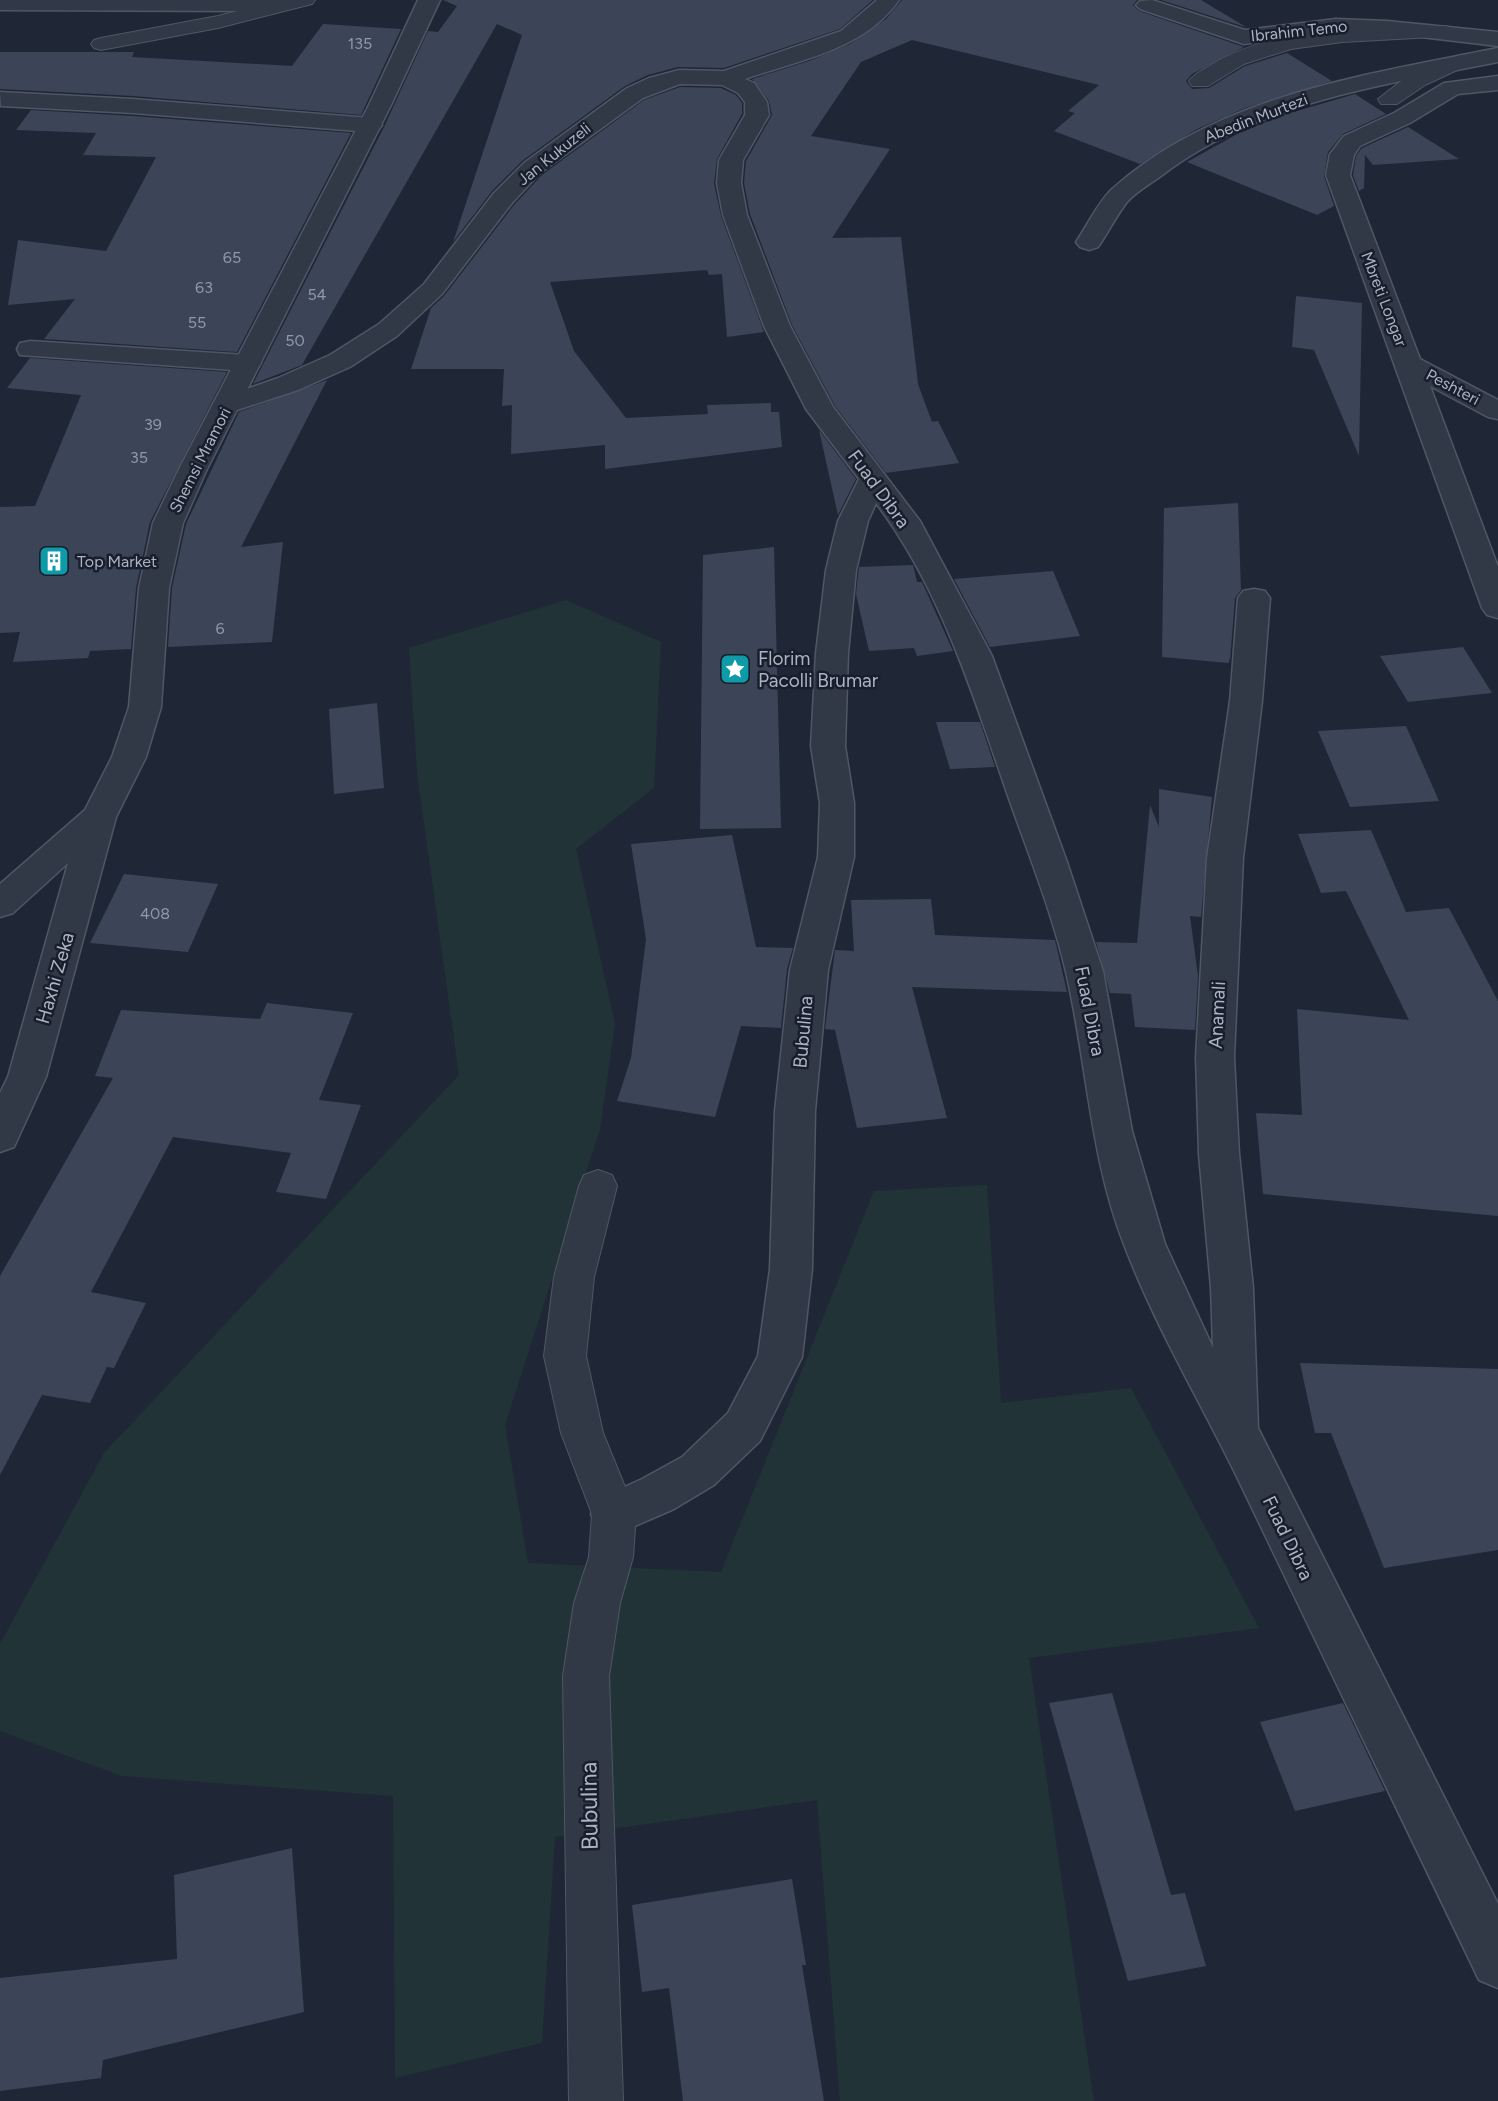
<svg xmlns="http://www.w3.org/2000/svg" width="1498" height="2101" font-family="Figtree,sans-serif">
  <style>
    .green { fill: #213337 }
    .building { fill: #3b4557 }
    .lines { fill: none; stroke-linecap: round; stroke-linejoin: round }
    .service-casing { stroke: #505665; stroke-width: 2 }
    .minor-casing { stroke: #505665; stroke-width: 3 }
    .tertiary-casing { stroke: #505665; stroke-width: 3 }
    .service { fill: #323946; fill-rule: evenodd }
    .minor { fill: #323946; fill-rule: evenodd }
    .tertiary { fill: #323946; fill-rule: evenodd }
    .labels { text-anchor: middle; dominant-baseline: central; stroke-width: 5; stroke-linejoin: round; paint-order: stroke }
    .far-street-label { font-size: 16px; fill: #acb3c4; stroke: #181e2b }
    .number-label { font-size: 16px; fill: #9098a9 }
    .far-poi-label { font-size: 16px; fill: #acb3c4; stroke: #181e2b; text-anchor: start }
    .street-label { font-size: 19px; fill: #acb3c4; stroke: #181e2b }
    .poi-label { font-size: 19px; fill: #acb3c4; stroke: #181e2b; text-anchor: start }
    .near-street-label { font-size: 23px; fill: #acb3c4; stroke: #181e2b }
  </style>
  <rect width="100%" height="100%" fill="#1f2736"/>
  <path class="green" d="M 566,600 L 661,642 L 654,788 L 576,849 L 615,1024 L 600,1129 L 505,1425 L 528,1563 L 721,1572 L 874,1191 L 987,1185 L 1001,1403 L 1131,1388 L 1259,1628 L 1029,1658 L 1094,2101 L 840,2101 L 817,1800 L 555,1837 L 542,2043 L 395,2078 L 393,1796 L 122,1776 L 0,1731 L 0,1644 L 104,1453 L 459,1075 L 417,772 L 409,648 Z"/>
  <g class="building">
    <path d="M 443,0 L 873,0 L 840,29 L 724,68 L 678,67 L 648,75 L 625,86 L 522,161 L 492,191 L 453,242 L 522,35 L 497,24 L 302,365 L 253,384 L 384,127 L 428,31 L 438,32 L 457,6 Z"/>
    <path d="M 902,0 L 1137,0 L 1133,5 L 1139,11 L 1244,47 L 1192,74 L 1186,81 L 1192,89 L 1209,88 L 1245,66 L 1287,53 L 1332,81 L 1245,108 L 1197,129 L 1140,164 L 1054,131 L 1075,113 L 1068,111 L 1099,85 L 912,40 L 861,62 L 811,136 L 890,149 L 832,238 L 901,237 L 918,384 L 932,422 L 938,421 L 959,463 L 886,473 L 835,406 L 792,325 L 750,214 L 744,183 L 746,161 L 772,115 L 769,101 L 752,79 L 809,61 L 850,44 L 886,19 Z"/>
    <path d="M 1161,0 L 1201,0 L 1246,27 L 1245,27 Z"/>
    <path d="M 323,24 L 401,29 L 361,115 L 133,96 L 0,89 L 0,52 L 134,52 L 132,57 L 292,66 Z"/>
    <path d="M 680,87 L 721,88 L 736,95 L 742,103 L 742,114 L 717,159 L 714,183 L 721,216 L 764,332 L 727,337 L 722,274 L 709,275 L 707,270 L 550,282 L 574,351 L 626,418 L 708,414 L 707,405 L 771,403 L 771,412 L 779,412 L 782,447 L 605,469 L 605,445 L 511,454 L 512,405 L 502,406 L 504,369 L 411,369 L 431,308 L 444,296 L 514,205 L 542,175 L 644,100 Z"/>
    <path d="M 1355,94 L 1386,114 L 1343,134 L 1328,152 L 1324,176 L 1334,206 L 1317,215 L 1187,162 L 1239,133 L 1280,116 Z"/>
    <path d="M 31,110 L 133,116 L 351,133 L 237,352 L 44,339 L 75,299 L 8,305 L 18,240 L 106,251 L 156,157 L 83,155 L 96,133 L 16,130 Z"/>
    <path d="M 1408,127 L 1459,159 L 1373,165 L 1365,155 L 1364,188 L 1359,191 L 1353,175 L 1356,156 L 1362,148 Z"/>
    <path d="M 1296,296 L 1362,303 L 1359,456 L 1314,350 L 1292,347 Z"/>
    <path d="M 30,358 L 227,372 L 150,522 L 136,588 L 131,649 L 90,651 L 88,658 L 13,662 L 20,632 L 0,633 L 0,507 L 35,506 L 81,395 L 7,388 Z"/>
    <path d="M 327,380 L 241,547 L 283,542 L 272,642 L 168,647 L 172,588 L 186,524 L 239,412 Z"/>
    <path d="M 819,430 L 856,479 L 838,515 Z"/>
    <path d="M 1238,503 L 1241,590 L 1235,598 L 1230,661 L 1229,658 L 1229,663 L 1162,657 L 1164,508 Z"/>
    <path d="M 774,547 L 781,828 L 700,829 L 703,555 Z"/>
    <path d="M 913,565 L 917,582 L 922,582 L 953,651 L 917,656 L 914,648 L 869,651 L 856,594 L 859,567 Z"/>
    <path d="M 1053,571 L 1080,636 L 990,647 L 954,579 Z"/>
    <path d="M 1463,647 L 1492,693 L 1408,702 L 1380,656 Z"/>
    <path d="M 377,703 L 384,788 L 334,794 L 329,709 Z"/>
    <path d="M 936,722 L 980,722 L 995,767 L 950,769 Z"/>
    <path d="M 1406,726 L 1439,801 L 1350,807 L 1318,731 Z"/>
    <path d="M 1159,789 L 1212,797 L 1201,917 L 1190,916 L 1198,976 L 1195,1030 L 1135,1027 L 1131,994 L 1110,993 L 1096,942 L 1137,943 L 1150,805 L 1159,827 Z"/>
    <path d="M 1371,830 L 1406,912 L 1449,908 L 1498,1001 L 1498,1216 L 1263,1194 L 1256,1113 L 1302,1115 L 1297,1009 L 1409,1020 L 1346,891 L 1321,893 L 1298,834 Z"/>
    <path d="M 732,835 L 756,947 L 793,948 L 787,969 L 781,1028 L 741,1026 L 715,1117 L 617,1101 L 631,1058 L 646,939 L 631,844 Z"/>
    <path d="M 124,874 L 218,884 L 188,952 L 90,943 Z"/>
    <path d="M 931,899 L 935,935 L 1055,940 L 1067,992 L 912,987 L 947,1118 L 857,1128 L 835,1030 L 825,1029 L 835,950 L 854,951 L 851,900 Z"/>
    <path d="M 267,1003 L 353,1013 L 319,1100 L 361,1105 L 326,1199 L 276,1192 L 291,1153 L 173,1137 L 91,1292 L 146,1303 L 114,1368 L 107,1367 L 90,1403 L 42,1395 L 0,1475 L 0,1276 L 113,1078 L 95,1076 L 121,1010 L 260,1019 Z"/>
    <path d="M 1300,1363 L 1498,1369 L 1498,1550 L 1384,1568 L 1331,1433 L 1315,1433 Z"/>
    <path d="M 1112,1693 L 1171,1895 L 1185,1893 L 1206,1966 L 1128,1981 L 1049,1703 Z"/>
    <path d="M 1343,1703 L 1385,1791 L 1295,1811 L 1260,1722 Z"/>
    <path d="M 292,1848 L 304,2012 L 103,2060 L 101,2078 L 0,2091 L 0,1978 L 177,1959 L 174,1875 Z"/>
    <path d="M 792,1879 L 806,1965 L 802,1965 L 824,2101 L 683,2101 L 669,1988 L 642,1992 L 632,1905 Z"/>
  </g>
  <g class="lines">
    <g class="service-casing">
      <g id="service">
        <path d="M 281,0 L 315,0 L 312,4 L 218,28 L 101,50 L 94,48 L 91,44 L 94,40 L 101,38 L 218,16 Z"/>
        <path d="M 1445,26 L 1452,28 L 1455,32 L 1452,36 L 1342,42 L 1291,49 L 1244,64 L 1208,86 L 1192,86 L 1189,81 C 1194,74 1203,70 1211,65 C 1279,24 1368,28 1445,26 Z"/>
        <path d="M 1461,55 L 1468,57 L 1472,61 L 1468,65 L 1425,85 L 1397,104 L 1381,104 L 1378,99 L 1409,75 Z"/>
        <path d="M 598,1170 L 612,1175 L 617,1186 L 594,1277 L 586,1356 L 603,1433 L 636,1514 L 633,1557 L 620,1603 L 609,1676 L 623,2101 L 569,2101 L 563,1676 L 574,1603 L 589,1557 L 592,1514 L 561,1433 L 544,1356 L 554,1277 L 579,1186 L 584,1175 Z"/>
      </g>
    </g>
    <g class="minor-casing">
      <g id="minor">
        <path d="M 0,0 L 307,0 L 303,4 L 296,6 L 249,11 L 0,10 Z"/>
        <path d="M 877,0 L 899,0 C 864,50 799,60 745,79 L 754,83 L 767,102 L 769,115 L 743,160 L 741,183 L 747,215 L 790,326 L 833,407 L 920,521 L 992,656 L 1067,862 L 1103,971 L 1132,1131 L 1165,1244 L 1213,1348 L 1211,1288 L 1199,1154 L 1196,1057 L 1207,858 L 1230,701 L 1238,598 L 1243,591 L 1254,589 L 1265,591 L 1270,598 L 1262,701 L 1243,858 L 1234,1057 L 1239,1154 L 1253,1288 L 1258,1428 L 1498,1904 L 1498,1988 L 1479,1980 C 1399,1813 1318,1646 1238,1479 C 1200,1401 1156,1328 1125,1247 C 1090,1159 1087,1063 1066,972 C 1052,912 1028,853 1008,796 C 973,695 941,589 876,503 L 868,521 L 856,570 L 848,653 L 845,746 L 854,803 L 854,857 L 828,970 L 815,1111 L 812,1269 L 802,1357 L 760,1441 L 714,1485 L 674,1509 L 614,1535 L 598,1529 L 591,1514 L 598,1499 L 642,1479 L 682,1457 L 728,1413 L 758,1356 L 770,1269 L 775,1111 L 790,970 L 818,857 L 820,803 L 811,746 L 816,653 L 826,570 L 838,521 L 859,479 L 806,409 L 764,326 L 723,215 L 717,183 L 719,160 L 745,115 L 745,102 L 738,93 L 722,85 L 680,84 L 643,98 L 540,173 L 512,203 L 442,294 L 397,336 L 350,367 L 298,390 L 228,413 L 218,411 L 214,405 L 218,399 L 278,378 L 330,355 L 379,324 L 424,284 L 494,193 L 524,163 L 627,88 L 649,78 L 679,70 L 724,71 L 841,31 Z"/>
        <path d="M 1152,0 L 1245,30 L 1336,19 L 1387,21 L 1498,32 L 1498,46 L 1387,33 L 1336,31 L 1244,44 L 1140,9 L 1136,5 L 1140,1 Z"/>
        <path d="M 1498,48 L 1498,62 C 1383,85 1257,102 1161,176 C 1150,184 1136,192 1127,202 C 1116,216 1108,233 1098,247 L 1089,250 L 1080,247 L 1076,242 C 1087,226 1098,202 1112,189 C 1218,95 1365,75 1498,48 Z"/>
        <path d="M 1498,76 L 1498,90 L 1458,94 L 1410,123 L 1360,146 L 1354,155 L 1350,175 L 1420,359 L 1498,400 L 1498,419 L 1488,417 L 1430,386 L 1498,567 L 1498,618 L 1487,615 L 1482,608 L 1326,175 L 1330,154 L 1344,136 L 1394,113 L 1444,83 Z"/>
        <path d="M 0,92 L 133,99 L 370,118 L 378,120 L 382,125 L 378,130 L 370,132 L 133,113 L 1,106 Z"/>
        <path d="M 30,341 L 247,355 L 257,357 L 261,363 L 257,369 L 247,371 L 20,355 L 17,349 L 20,343 Z"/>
      </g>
    </g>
    <g class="tertiary-casing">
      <path id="tertiary" d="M 418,0 L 440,0 L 391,105 L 207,469 L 183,523 L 169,588 L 161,707 L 146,757 L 116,817 L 46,1077 L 14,1147 L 0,1152 L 0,1093 L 8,1077 L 68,863 L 13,913 L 0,917 L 0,884 L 85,810 L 112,757 L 129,707 L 139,588 L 153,523 L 179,469 L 369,105 Z"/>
    </g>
    <use href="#service" class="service"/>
    <use href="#minor" class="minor"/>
    <use href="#tertiary" class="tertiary"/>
  </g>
  <defs>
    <g id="building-square" transform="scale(1.575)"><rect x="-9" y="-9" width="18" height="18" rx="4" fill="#0f9aa8" stroke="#181e2b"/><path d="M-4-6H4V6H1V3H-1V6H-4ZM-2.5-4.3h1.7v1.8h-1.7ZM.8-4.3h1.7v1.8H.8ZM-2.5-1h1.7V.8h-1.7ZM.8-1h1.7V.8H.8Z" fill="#fff"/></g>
    <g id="sight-square" transform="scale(1.575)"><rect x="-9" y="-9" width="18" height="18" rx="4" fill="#0f9aa8" stroke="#181e2b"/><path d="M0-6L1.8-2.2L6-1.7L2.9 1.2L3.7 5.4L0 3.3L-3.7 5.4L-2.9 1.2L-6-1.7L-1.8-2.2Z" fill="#fff"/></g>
  </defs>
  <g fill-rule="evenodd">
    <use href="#building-square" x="54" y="561"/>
    <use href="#sight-square" x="735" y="669"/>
  </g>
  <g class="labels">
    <g class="far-street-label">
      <text transform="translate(1299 31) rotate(-6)">Ibrahim Temo</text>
      <text transform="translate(1256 118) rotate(-21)">Abedin Murtezi</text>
      <text transform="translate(554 154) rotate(-39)">Jan Kukuzeli</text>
      <text transform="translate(1384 299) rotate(69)">Mbreti Longar</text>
      <text transform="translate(1453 387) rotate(28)">Peshteri</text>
      <text transform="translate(200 460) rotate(-63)">Shemsi Mramori</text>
    </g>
    <g class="number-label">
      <text x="360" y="43">135</text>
      <text x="232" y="257">65</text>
      <text x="204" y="287">63</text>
      <text x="317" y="294">54</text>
      <text x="197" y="322">55</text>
      <text x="295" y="340">50</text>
      <text x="153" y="424">39</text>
      <text x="139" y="457">35</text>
      <text x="220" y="628">6</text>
      <text x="155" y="913">408</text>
    </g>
    <g class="far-poi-label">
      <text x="77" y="561">Top Market</text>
    </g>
    <g class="street-label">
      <text transform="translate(879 489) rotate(54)">Fuad Dibra</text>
      <text transform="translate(55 978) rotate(-74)">Haxhi Zeka</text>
      <text transform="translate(1090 1011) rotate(79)">Fuad Dibra</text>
      <text transform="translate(1217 1015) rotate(-87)">Anamali</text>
      <text transform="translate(803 1032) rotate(-85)">Bubulina</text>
      <text transform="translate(1288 1538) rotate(64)">Fuad Dibra</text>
    </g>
    <g class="poi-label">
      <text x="758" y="658">Florim<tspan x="758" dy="22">Pacolli Brumar</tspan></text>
    </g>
    <g class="near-street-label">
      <text transform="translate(589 1806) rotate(-91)">Bubulina</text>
    </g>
  </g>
</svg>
